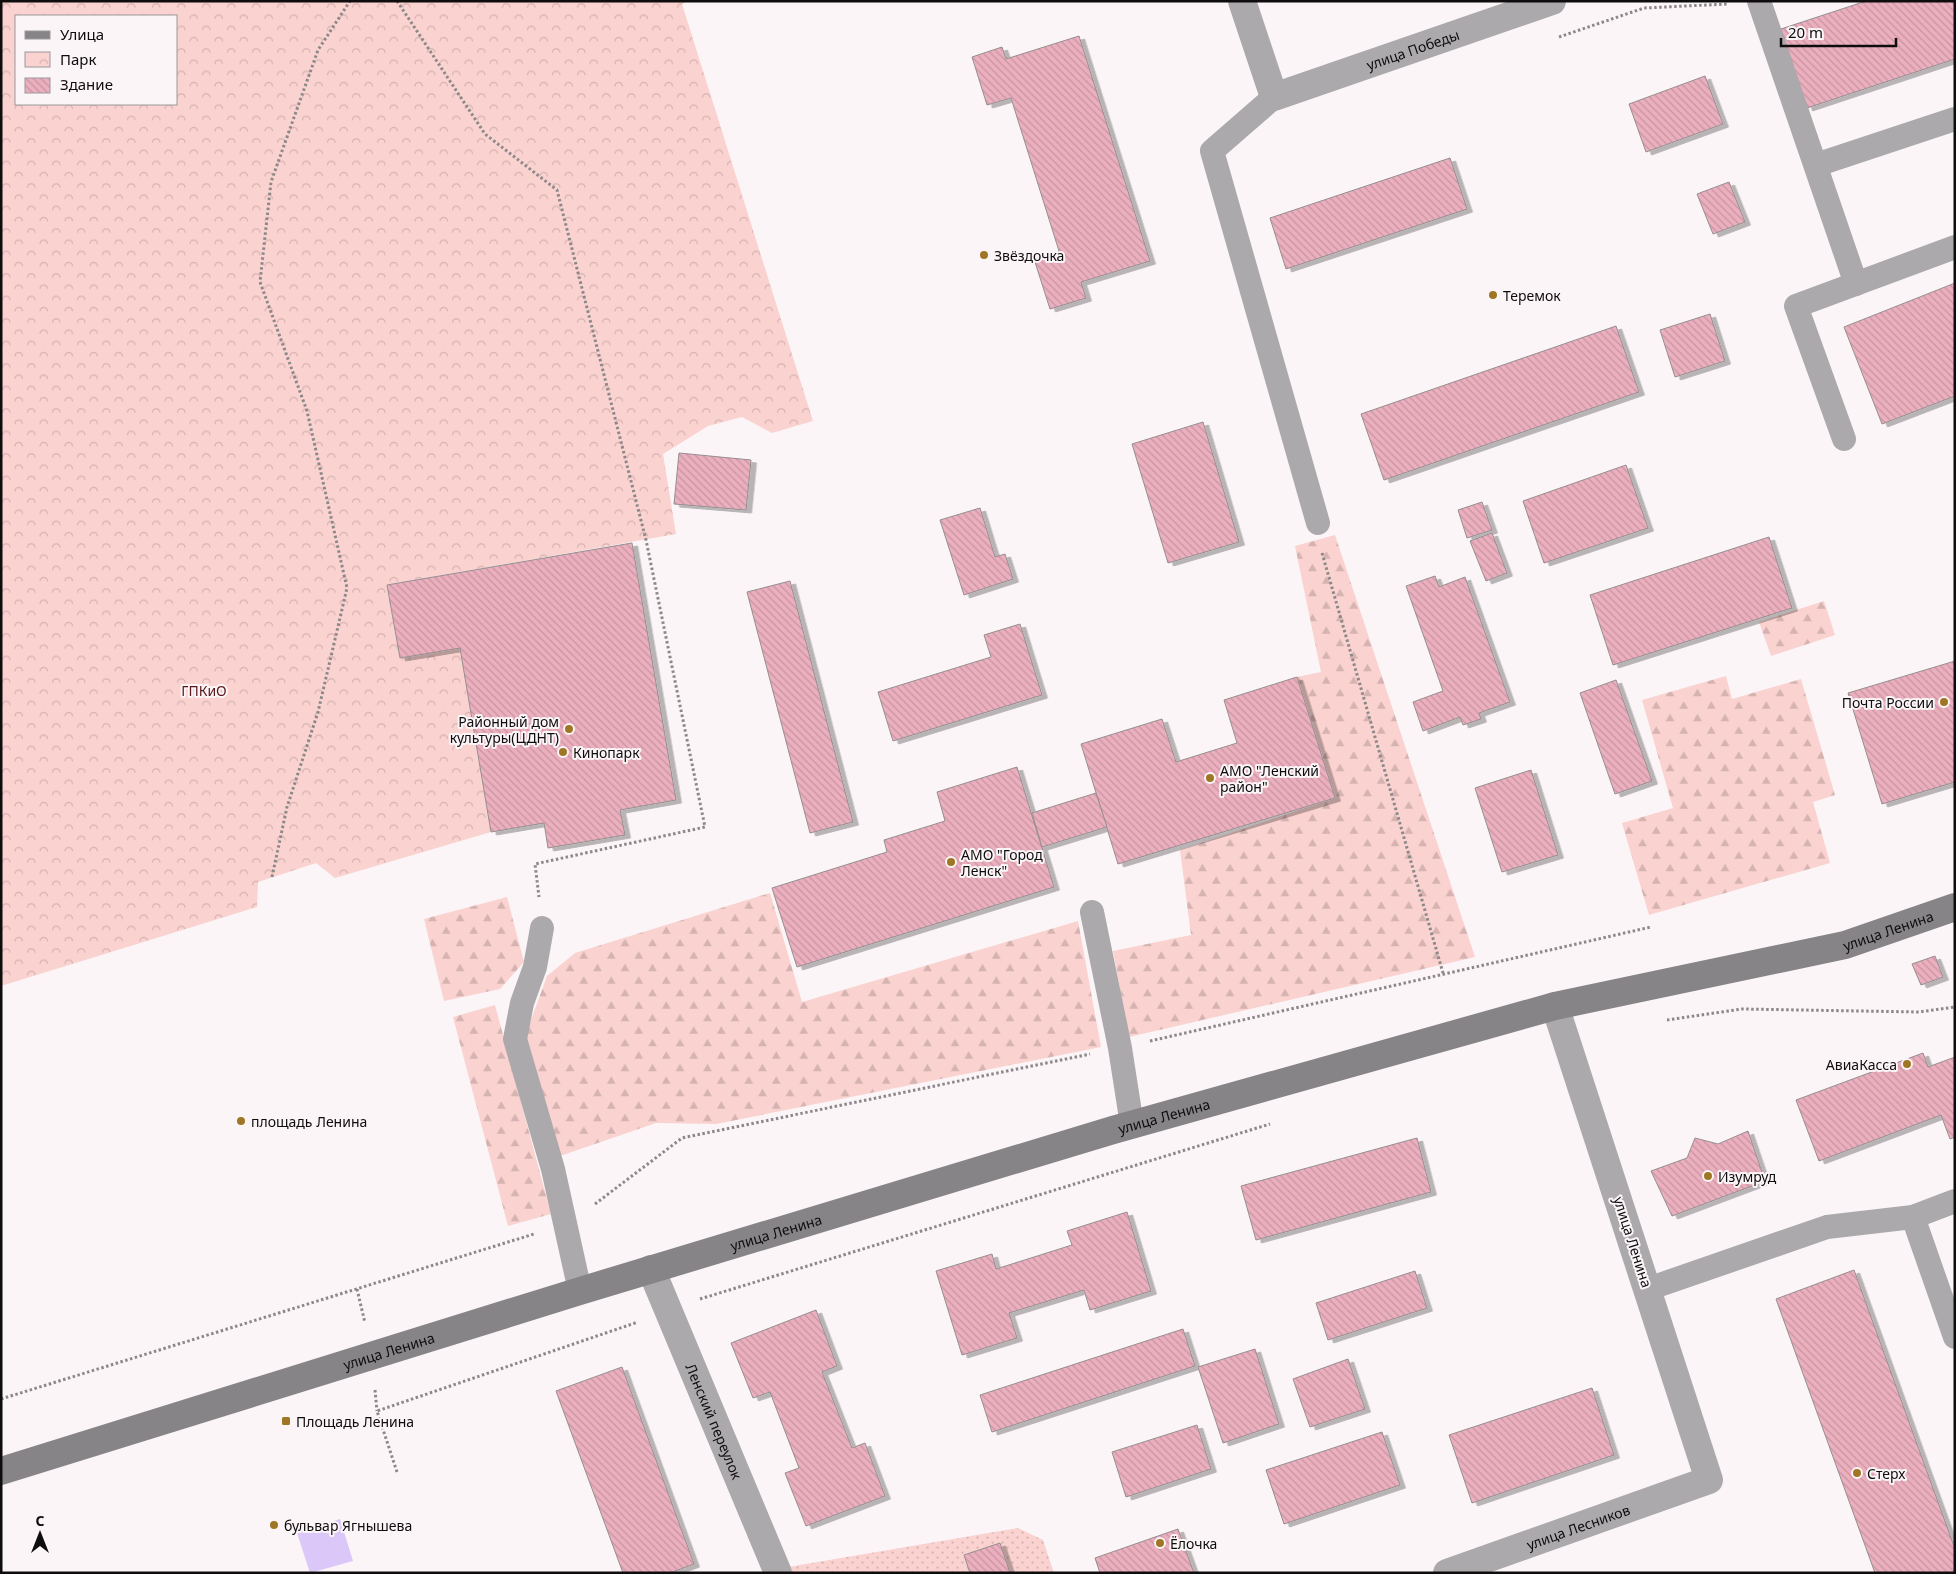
<svg xmlns="http://www.w3.org/2000/svg" width="1956" height="1574" font-family="'Noto Sans',sans-serif">
  <style>
    .grass { fill: url(#grass-dots) }
    .forest { fill: url(#forest-firs) }
    .park { fill: url(#park-crowns); fill-rule: evenodd }
    .water { fill: #dcc7f9 }
    .building { fill: url(#building-back-hatch); stroke: #958e90; filter: url(#shadow) }
    .lines { fill: none; stroke-linecap: round; stroke-linejoin: round }
    .path { stroke: #8c888a; stroke-width: 3; stroke-dasharray: 2.5 2.5; stroke-linecap: butt }
    .service { stroke: #aca9ac; stroke-width: 24 }
    .minor { stroke: #aca9ac; stroke-width: 28 }
    .secondary { stroke: #878487; stroke-width: 28 }
    .poi-dot { fill: #9f7625; stroke: #fbf5f8; stroke-width: 2 }
    .labels { text-anchor: middle; dominant-baseline: central; stroke-width: 4; stroke-linejoin: round; paint-order: stroke }
    .street-label { font-size: 14px; fill: #0e0c0d; stroke: #fbf5f8 }
    .poi-label { font-size: 14px; fill: #0e0c0d; stroke: #fbf5f8; text-anchor: start }
    .park-label { font-size: 14px; fill: #5c1519; stroke: #fbf5f8 }
  </style>
  <defs>
    <pattern id="grass-dots" width="8" height="8" patternUnits="userSpaceOnUse" patternTransform="scale(1.25)"><rect width="8" height="8" fill="#fad2cf"/><path d="M2 2h.1M6 6h.1" fill="none" stroke="#d5b3b1" stroke-width="1.8" stroke-linecap="round"/></pattern>
    <pattern id="forest-firs" width="22" height="20" patternUnits="userSpaceOnUse" patternTransform="scale(1.25)"><rect width="22" height="20" fill="#fad2cf"/><path d="M5 1l3.5 6h-7zM16 11l3.5 6h-7z" fill="#d5b3b1"/></pattern>
    <pattern id="park-crowns" width="20" height="18" patternUnits="userSpaceOnUse" patternTransform="scale(1.25)"><rect width="20" height="18" fill="#fad2cf"/><path d="M2 6a3 3 0 1 1 6 0M12 15a3 3 0 1 1 6 0" fill="none" stroke="#d5b3b1"/></pattern>
    <pattern id="building-back-hatch" width="6" height="6" patternUnits="userSpaceOnUse" patternTransform="scale(1.25)"><rect width="6" height="6" fill="#ebafbe"/><path d="M-1 5l2 2M0 0l6 6M5-1l2 2" fill="none" stroke="#c895a2"/></pattern>
    <filter id="shadow"><feDropShadow dx="5.5" dy="3" stdDeviation="0" flood-color="#0004"/></filter>
  </defs>
  <rect width="100%" height="100%" fill="#fbf5f8"/>
  <path class="grass" d="M 1018,1528 L 1043,1540 L 1054,1573 L 790,1573 L 788,1567 Z"/>
  <g class="forest">
    <path d="M 1335,535 L 1475,957 L 1129,1037 L 1113,951 L 1191,935 L 1180,850 L 1335,798 L 1297,677 L 1321,672 L 1295,546 Z"/>
    <path d="M 1824,601 L 1835,635 L 1771,656 L 1759,622 Z"/>
    <path d="M 1726,676 L 1732,699 L 1801,679 L 1835,795 L 1813,802 L 1830,863 L 1649,915 L 1622,823 L 1673,808 L 1642,700 Z"/>
    <path d="M 770,893 L 802,1002 L 1078,921 L 1101,1047 L 716,1124 L 656,1123 L 560,1156 L 523,1042 L 547,976 L 575,953 Z"/>
    <path d="M 507,897 L 524,962 L 500,989 L 444,1001 L 424,919 Z"/>
    <path d="M 495,1005 L 551,1214 L 508,1226 L 453,1017 Z"/>
  </g>
  <path class="park" d="M 1,1 L 688,1 L 682,4 L 813,421 L 772,433 L 742,417 L 708,426 L 663,454 L 676,534 L 387,585 L 400,658 L 460,648 L 491,832 L 335,878 L 316,863 L 258,882 L 257,907 L 1,986 ZM 16,16 L 176,16 L 176,104 L 16,104 Z"/>
  <path class="water" d="M 340,1519 L 353,1561 L 310,1573 L 297,1533 Z"/>
  <g class="building">
    <path d="M 1866,1 L 1955,1 L 1955,59 L 1807,108 L 1781,29 Z"/>
    <path d="M 1079,36 L 1150,261 L 1081,282 L 1086,298 L 1050,309 L 1034,259 L 1059,251 L 1011,98 L 987,105 L 972,57 L 1002,47 L 1006,59 Z"/>
    <path d="M 1705,76 L 1723,124 L 1646,152 L 1629,104 Z"/>
    <path d="M 1450,158 L 1467,209 L 1286,269 L 1270,218 Z"/>
    <path d="M 1729,182 L 1745,222 L 1713,234 L 1697,194 Z"/>
    <path d="M 1955,283 L 1955,396 L 1882,424 L 1844,327 Z"/>
    <path d="M 1710,314 L 1725,361 L 1675,377 L 1660,330 Z"/>
    <path d="M 1616,326 L 1639,392 L 1384,480 L 1361,414 Z"/>
    <path d="M 1203,422 L 1239,542 L 1168,563 L 1132,444 Z"/>
    <path d="M 679,453 L 751,460 L 746,510 L 674,504 Z"/>
    <path d="M 1626,465 L 1648,528 L 1544,563 L 1523,501 Z"/>
    <path d="M 1482,502 L 1492,530 L 1467,538 L 1458,510 Z"/>
    <path d="M 980,508 L 995,557 L 1005,554 L 1013,579 L 964,595 L 940,520 Z"/>
    <path d="M 1492,533 L 1507,573 L 1486,581 L 1470,541 Z"/>
    <path d="M 1769,537 L 1792,608 L 1613,665 L 1590,595 Z"/>
    <path d="M 632,543 L 676,800 L 620,810 L 625,835 L 548,848 L 544,823 L 491,832 L 460,648 L 400,658 L 387,585 Z"/>
    <path d="M 1435,576 L 1439,587 L 1465,577 L 1510,702 L 1479,713 L 1481,719 L 1463,725 L 1460,717 L 1423,731 L 1413,702 L 1443,691 L 1406,586 Z"/>
    <path d="M 790,581 L 853,822 L 810,833 L 747,592 Z"/>
    <path d="M 1020,624 L 1042,695 L 893,741 L 878,692 L 991,657 L 984,635 Z"/>
    <path d="M 1955,661 L 1955,782 L 1882,804 L 1848,693 Z"/>
    <path d="M 1297,677 L 1335,798 L 1118,864 L 1081,744 L 1162,719 L 1176,762 L 1237,743 L 1224,700 Z"/>
    <path d="M 1616,680 L 1652,781 L 1615,794 L 1580,693 Z"/>
    <path d="M 1017,767 L 1054,887 L 797,967 L 772,888 L 887,852 L 884,840 L 945,821 L 937,792 Z"/>
    <path d="M 1531,770 L 1558,855 L 1502,872 L 1475,788 Z"/>
    <path d="M 1096,793 L 1107,827 L 1042,847 L 1032,813 Z"/>
    <path d="M 1935,956 L 1943,977 L 1921,985 L 1912,964 Z"/>
    <path d="M 1923,1053 L 1928,1067 L 1955,1057 L 1955,1137 L 1950,1139 L 1941,1115 L 1819,1161 L 1796,1100 Z"/>
    <path d="M 1748,1131 L 1765,1181 L 1672,1216 L 1651,1171 L 1687,1158 L 1695,1138 L 1718,1144 Z"/>
    <path d="M 1417,1138 L 1431,1192 L 1256,1240 L 1241,1186 Z"/>
    <path d="M 1127,1212 L 1151,1291 L 1090,1310 L 1084,1290 L 1009,1313 L 1017,1338 L 962,1355 L 936,1271 L 992,1254 L 996,1269 L 1072,1245 L 1067,1231 Z"/>
    <path d="M 1854,1270 L 1955,1549 L 1955,1573 L 1875,1573 L 1776,1299 Z"/>
    <path d="M 1415,1271 L 1427,1308 L 1328,1340 L 1316,1303 Z"/>
    <path d="M 816,1310 L 837,1366 L 822,1372 L 852,1448 L 865,1443 L 885,1496 L 806,1526 L 785,1473 L 799,1468 L 770,1392 L 753,1398 L 731,1343 Z"/>
    <path d="M 1183,1329 L 1195,1366 L 992,1432 L 980,1395 Z"/>
    <path d="M 1255,1349 L 1279,1424 L 1223,1443 L 1198,1367 Z"/>
    <path d="M 1348,1359 L 1365,1409 L 1310,1427 L 1293,1379 Z"/>
    <path d="M 622,1367 L 694,1564 L 670,1573 L 623,1573 L 556,1391 Z"/>
    <path d="M 1592,1388 L 1614,1455 L 1472,1503 L 1449,1435 Z"/>
    <path d="M 1197,1425 L 1211,1469 L 1126,1497 L 1112,1452 Z"/>
    <path d="M 1382,1432 L 1400,1485 L 1284,1524 L 1266,1470 Z"/>
    <path d="M 1178,1529 L 1194,1573 L 1100,1573 L 1095,1558 Z"/>
    <path d="M 1000,1543 L 1010,1573 L 970,1573 L 964,1555 Z"/>
  </g>
  <g class="lines">
    <g class="path">
      <path d="M 397,1 L 485,134 L 557,190 L 646,540 L 705,827 L 535,864 L 539,897"/>
      <path d="M 1559,37 L 1644,8 L 1728,4"/>
      <path d="M 1322,553 L 1443,973"/>
      <path d="M 272,877 L 287,807 L 318,712 L 347,588 L 307,411 L 260,282 L 271,182 L 318,50 L 350,1"/>
      <path d="M 1667,1020 L 1742,1009 L 1919,1012 L 1955,1007"/>
      <path d="M 1150,1041 L 1651,927"/>
      <path d="M 595,1204 L 682,1138 L 1090,1054"/>
      <path d="M 357,1289 L 365,1323"/>
      <path d="M 700,1299 L 1270,1124"/>
      <path d="M 375,1390 L 377,1411"/>
      <path d="M 1,1399 L 534,1234"/>
      <path d="M 397,1472 L 377,1411 L 638,1322"/>
    </g>
    <g class="service">
      <path d="M 1759,1 L 1856,284"/>
      <path d="M 1274,97 L 1212,151 L 1318,523"/>
      <path d="M 1816,165 L 1955,119"/>
      <path d="M 1844,439 L 1796,306 L 1955,247"/>
      <path d="M 1092,912 L 1120,1048 L 1132,1125"/>
      <path d="M 542,928 L 535,967 L 522,1003 L 515,1039 L 553,1169 L 580,1291"/>
      <path d="M 1913,1217 L 1955,1337"/>
      <path d="M 1648,1289 L 1827,1227 L 1913,1217 L 1955,1201"/>
    </g>
    <g class="minor">
      <path id="s1" d="M 1242,1 L 1274,97 L 1552,1"/>
      <path id="s2" d="M 651,1269 L 778,1573"/>
      <path id="s3" d="M 1447,1573 L 1709,1480 L 1555,1006"/>
    </g>
    <path class="secondary" id="s4" d="M 1,1471 L 580,1291 L 1113,1130 L 1555,1006 L 1845,945 L 1955,907"/>
  </g>
  <g class="poi-dot">
    <circle cx="984" cy="255" r="5"/>
    <circle cx="1493" cy="295" r="5"/>
    <circle cx="1944" cy="702" r="5"/>
    <circle cx="569" cy="729" r="5"/>
    <circle cx="563" cy="752" r="5"/>
    <circle cx="1210" cy="778" r="5"/>
    <circle cx="951" cy="862" r="5"/>
    <circle cx="1907" cy="1064" r="5"/>
    <circle cx="241" cy="1121" r="5"/>
    <circle cx="1708" cy="1176" r="5"/>
    <rect x="281" y="1416" width="10" height="10" rx="2.5"/>
    <circle cx="1857" cy="1473" r="5"/>
    <circle cx="274" cy="1525" r="5"/>
    <circle cx="1160" cy="1543" r="5"/>
  </g>
  <g class="labels">
    <g class="street-label">
      <text stroke="none"><textPath href="#s1" startOffset="248">улица Победы</textPath></text>
      <text stroke="none"><textPath href="#s4" startOffset="1964">улица Ленина</textPath></text>
      <text stroke="none"><textPath href="#s4" startOffset="1216">улица Ленина</textPath></text>
      <text stroke="none"><textPath href="#s4" startOffset="811">улица Ленина</textPath></text>
      <text transform="translate(1633 1242) rotate(72)">улица Ленина</text>
      <text stroke="none"><textPath href="#s4" startOffset="406">улица Ленина</textPath></text>
      <text stroke="none"><textPath href="#s2" startOffset="165">Ленский переулок</textPath></text>
      <text stroke="none"><textPath href="#s3" startOffset="139">улица Лесников</textPath></text>
    </g>
    <g class="poi-label">
      <text x="994" y="255">Звёздочка</text>
      <text x="1503" y="295">Теремок</text>
      <text x="1934" y="702" text-anchor="end">Почта России</text>
      <text x="559" y="721" text-anchor="end">Районный дом<tspan x="559" dy="16">культуры(ЦДНТ)</tspan></text>
      <text x="573" y="752">Кинопарк</text>
      <text x="1220" y="770">АМО "Ленский<tspan x="1220" dy="16">район"</tspan></text>
      <text x="961" y="854">АМО "Город<tspan x="961" dy="16">Ленск"</tspan></text>
      <text x="1897" y="1064" text-anchor="end">АвиаКасса</text>
      <text x="251" y="1121">площадь Ленина</text>
      <text x="1718" y="1176">Изумруд</text>
      <text x="296" y="1421">Площадь Ленина</text>
      <text x="1867" y="1473">Стерх</text>
      <text x="284" y="1525">бульвар Ягнышева</text>
      <text x="1170" y="1543">Ёлочка</text>
    </g>
    <g class="park-label">
      <text x="204" y="690">ГПКиО</text>
    </g>
  </g>
  <rect width="1956" height="1574" fill="none" stroke="#0e0c0d" stroke-width="5"/>
  <rect x="15" y="15" width="162" height="90" fill="#fbf5f8" stroke="#9c989a"/>
  <rect x="25" y="31" width="25" height="8" fill="#878487" stroke="#9c989a"/>
  <text x="60" y="40" font-size="15" fill="#0e0c0d">Улица</text>
  <rect x="25" y="52" width="25" height="15" fill="url(#park-crowns)" stroke="#9c989a"/>
  <text x="60" y="65" font-size="15" fill="#0e0c0d">Парк</text>
  <rect x="25" y="78" width="25" height="15" fill="url(#building-back-hatch)" stroke="#9c989a"/>
  <text x="60" y="90" font-size="15" fill="#0e0c0d">Здание</text>
  <g transform="translate(40 1534)" stroke="#fbf5f8" stroke-width="4" paint-order="stroke">
  <path d="M0-4L9 19L0 12L-9 19Z" fill="#0e0c0d"/>
  <text y="-8" font-size="14" font-weight="bold" text-anchor="middle" fill="#0e0c0d">С</text>
  </g>
  <path d="M1781 38v8h115v-8" fill="none" stroke="#0e0c0d" stroke-width="2.5"/>
  <text x="1788" y="38" font-size="15" fill="#0e0c0d" stroke="#fbf5f8" stroke-width="4" paint-order="stroke">20 m</text>
</svg>
